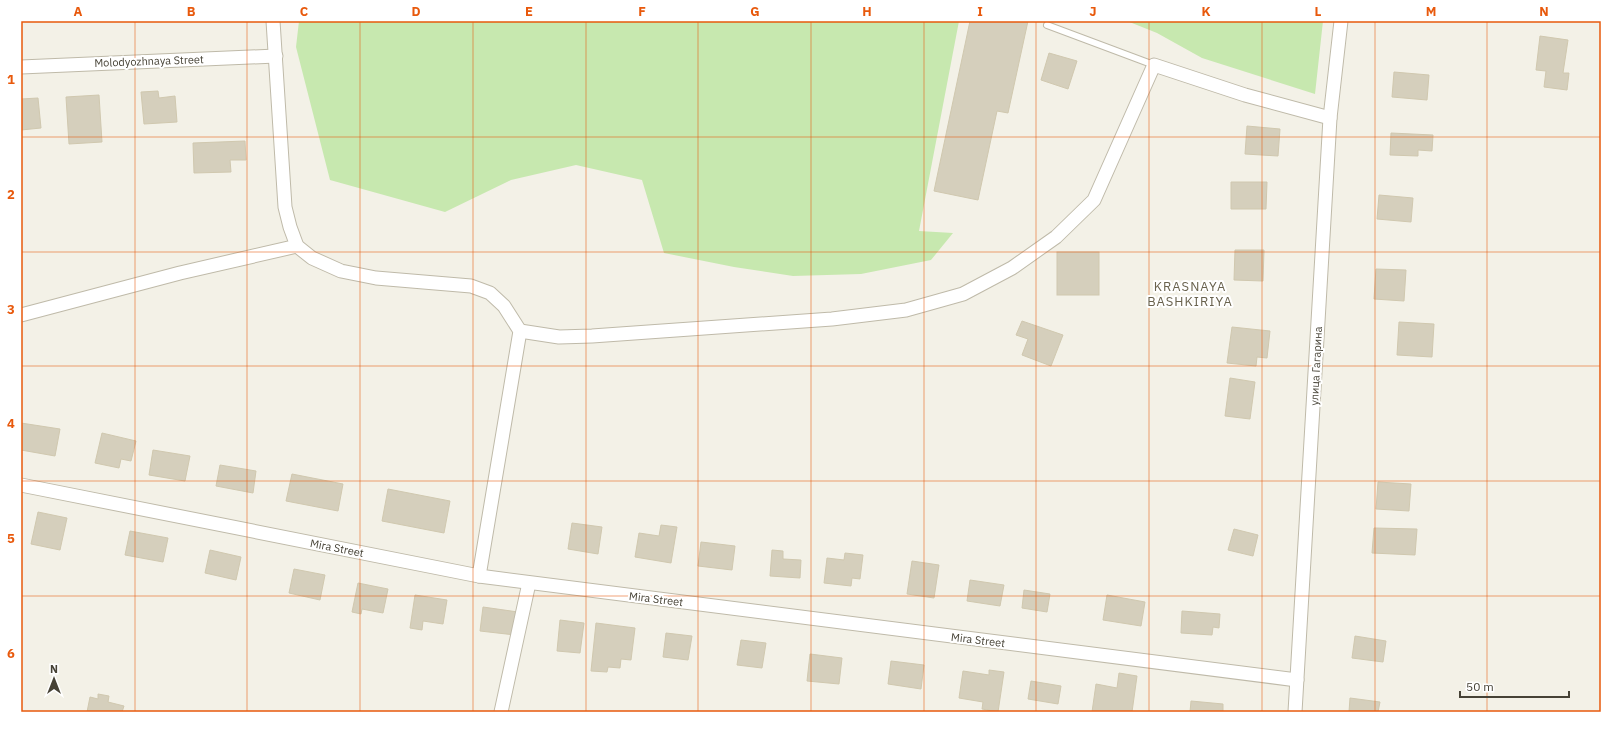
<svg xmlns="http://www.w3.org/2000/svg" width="1622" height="733" font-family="'IBM Plex Sans',sans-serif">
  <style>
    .green { fill: #c7e8af }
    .building { fill: #d5cfbc; stroke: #d0c8af }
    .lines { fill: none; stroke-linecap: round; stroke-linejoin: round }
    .service-casing { stroke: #bfbaa9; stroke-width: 8 }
    .minor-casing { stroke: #bfbaa9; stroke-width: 15 }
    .service { stroke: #fff; stroke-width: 6 }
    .minor { stroke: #fff; stroke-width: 13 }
    .grid { fill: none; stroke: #e8590c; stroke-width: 1; stroke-opacity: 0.55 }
    .labels { text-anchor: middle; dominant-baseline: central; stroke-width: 4; stroke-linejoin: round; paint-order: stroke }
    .street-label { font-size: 11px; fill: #464236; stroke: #fff }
    .quarter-label { font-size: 13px; letter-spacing: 1px; fill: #69624d; stroke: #fff }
    .neatline { fill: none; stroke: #e8590c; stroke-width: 1.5 }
    .grid-label { font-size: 13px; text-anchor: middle; font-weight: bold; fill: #e8590c }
  </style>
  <rect width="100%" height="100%" fill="#f3f1e7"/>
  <g class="green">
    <path d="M 299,21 L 959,21 L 919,231 L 953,233 L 931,260 L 861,274 L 793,276 L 734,267 L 664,253 L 642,180 L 576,165 L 511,180 L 445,212 L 330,180 L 296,47 Z"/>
    <path d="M 1127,21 L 1323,21 L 1315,94 L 1202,58 L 1157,33 Z"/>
  </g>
  <g class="building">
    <path d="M 970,21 L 1028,21 L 1008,113 L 997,111 L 978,200 L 934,191 Z"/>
    <path d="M 1540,36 L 1568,40 L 1563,73 L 1569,73 L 1567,90 L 1544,87 L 1546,71 L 1536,70 Z"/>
    <path d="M 1049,53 L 1077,61 L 1068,89 L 1041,80 Z"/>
    <path d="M 1394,72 L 1429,75 L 1427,100 L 1392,97 Z"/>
    <path d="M 158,91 L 159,98 L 175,96 L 177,122 L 144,124 L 141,92 Z"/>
    <path d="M 99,95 L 102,142 L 69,144 L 66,97 Z"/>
    <path d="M 38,98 L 41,128 L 21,130 L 21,99 Z"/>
    <path d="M 1247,126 L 1280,129 L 1278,156 L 1245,154 Z"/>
    <path d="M 1391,133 L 1433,135 L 1432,151 L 1418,150 L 1418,156 L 1390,155 Z"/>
    <path d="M 245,141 L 246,160 L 230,160 L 231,172 L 194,173 L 193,143 Z"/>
    <path d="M 1231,182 L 1267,182 L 1266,209 L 1231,209 Z"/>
    <path d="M 1379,195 L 1413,198 L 1411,222 L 1377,219 Z"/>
    <path d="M 1235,250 L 1264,250 L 1263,281 L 1234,280 Z"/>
    <rect x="1057" y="252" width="42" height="43"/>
    <path d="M 1376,269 L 1406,270 L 1404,301 L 1374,299 Z"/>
    <path d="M 1022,321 L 1063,335 L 1051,366 L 1022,355 L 1028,339 L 1016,335 Z"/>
    <path d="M 1399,322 L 1434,324 L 1432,357 L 1397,355 Z"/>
    <path d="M 1232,327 L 1270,331 L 1267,358 L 1257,357 L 1256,366 L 1227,363 Z"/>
    <path d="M 1230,378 L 1255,382 L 1250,419 L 1225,416 Z"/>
    <path d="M 21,423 L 60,429 L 55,456 L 21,450 Z"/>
    <path d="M 102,433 L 136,441 L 131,461 L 121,459 L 119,468 L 95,463 Z"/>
    <path d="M 153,450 L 190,456 L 185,481 L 149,475 Z"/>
    <path d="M 220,465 L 256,471 L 253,493 L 216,486 Z"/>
    <path d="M 292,474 L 343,484 L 338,511 L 286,501 Z"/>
    <path d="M 1378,482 L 1411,484 L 1409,511 L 1376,509 Z"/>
    <path d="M 388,489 L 450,501 L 444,533 L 382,521 Z"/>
    <path d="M 38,512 L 67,518 L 60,550 L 31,544 Z"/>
    <path d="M 572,523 L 602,527 L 598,554 L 568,549 Z"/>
    <path d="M 661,525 L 677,527 L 671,563 L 635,557 L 639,533 L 659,536 Z"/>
    <path d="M 1374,528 L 1417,529 L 1415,555 L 1372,553 Z"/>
    <path d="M 1234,529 L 1258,535 L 1253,556 L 1228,550 Z"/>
    <path d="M 130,531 L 168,538 L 163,562 L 125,555 Z"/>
    <path d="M 701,542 L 735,546 L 732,570 L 698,566 Z"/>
    <path d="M 210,550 L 241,557 L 236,580 L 205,573 Z"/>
    <path d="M 772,550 L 783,551 L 783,559 L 801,560 L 800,578 L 770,576 Z"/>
    <path d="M 845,553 L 863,555 L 860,579 L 852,578 L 851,586 L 824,583 L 827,558 L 844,560 Z"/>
    <path d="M 912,561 L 939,565 L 934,598 L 907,594 Z"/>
    <path d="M 294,569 L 325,575 L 320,600 L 289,593 Z"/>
    <path d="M 970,580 L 1004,585 L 1000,606 L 967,601 Z"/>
    <path d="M 358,583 L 388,589 L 383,613 L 362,609 L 361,614 L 352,612 Z"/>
    <path d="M 1024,590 L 1050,594 L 1047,612 L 1022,608 Z"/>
    <path d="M 415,595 L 447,600 L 443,624 L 423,621 L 422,630 L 410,628 Z"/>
    <path d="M 1107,595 L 1145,602 L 1141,626 L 1103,620 Z"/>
    <path d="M 483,607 L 518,612 L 515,635 L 480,631 Z"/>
    <path d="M 1182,611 L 1220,614 L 1219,628 L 1213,627 L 1212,635 L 1181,633 Z"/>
    <path d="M 560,620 L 584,623 L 580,653 L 557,651 Z"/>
    <path d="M 596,623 L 635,628 L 631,660 L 621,659 L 620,668 L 608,667 L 607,672 L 591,671 Z"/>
    <path d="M 666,633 L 692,636 L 688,660 L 663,657 Z"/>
    <path d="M 1355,636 L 1386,641 L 1383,662 L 1352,658 Z"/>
    <path d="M 741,640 L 766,643 L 762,668 L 737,665 Z"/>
    <path d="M 810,654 L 842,658 L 839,684 L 807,681 Z"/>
    <path d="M 891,661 L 924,665 L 921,689 L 888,684 Z"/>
    <path d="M 989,670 L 1004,672 L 998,712 L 982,709 L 983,702 L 959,698 L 963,671 L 989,675 Z"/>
    <path d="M 1119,673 L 1137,676 L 1132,712 L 1092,712 L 1096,684 L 1117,688 Z"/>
    <path d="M 1031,681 L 1061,686 L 1058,704 L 1028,699 Z"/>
    <path d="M 98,694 L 109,696 L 108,702 L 124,706 L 122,712 L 87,712 L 90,697 L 98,699 Z"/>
    <path d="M 1350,698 L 1380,702 L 1378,712 L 1349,712 Z"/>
    <path d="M 1191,701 L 1223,704 L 1223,712 L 1190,712 Z"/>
  </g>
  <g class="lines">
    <g class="service-casing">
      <path id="service" d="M 1047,25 L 1154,65"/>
    </g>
    <g class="minor-casing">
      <g id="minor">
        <path d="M 273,21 L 285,207 L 290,227 L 297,246 L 312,258 L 341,271 L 376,278 L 471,286 L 490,293 L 504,306 L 520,331 L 479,576"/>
        <path d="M 21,67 L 276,56"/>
        <path d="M 21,315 L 180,273 L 297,246"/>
        <path d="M 520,331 L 559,337 L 592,336 L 832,319 L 906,310 L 963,294 L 1012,268 L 1056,237 L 1094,200 L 1154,65 L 1245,95 L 1330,118"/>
        <path d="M 21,485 L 479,576 L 1297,680"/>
        <path d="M 501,712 L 529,583"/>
        <path d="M 1295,712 L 1330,118 L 1341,21"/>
      </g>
    </g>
    <use href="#service" class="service"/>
    <use href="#minor" class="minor"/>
  </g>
  <path class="grid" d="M 135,21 L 135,712M 247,21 L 247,712M 360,21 L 360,712M 473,21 L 473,712M 586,21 L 586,712M 698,21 L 698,712M 811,21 L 811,712M 924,21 L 924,712M 1036,21 L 1036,712M 1149,21 L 1149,712M 1262,21 L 1262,712M 1375,21 L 1375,712M 1487,21 L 1487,712M 21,137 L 1601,137M 21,252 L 1601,252M 21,366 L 1601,366M 21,481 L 1601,481M 21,596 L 1601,596"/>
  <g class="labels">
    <g class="street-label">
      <text transform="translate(149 61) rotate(-2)">Molodyozhnaya Street</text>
      <text transform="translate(1316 366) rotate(-87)">улица Гагарина</text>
      <text transform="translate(337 548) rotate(11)">Mira Street</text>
      <text transform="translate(656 599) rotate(7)">Mira Street</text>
      <text transform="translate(978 640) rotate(7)">Mira Street</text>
    </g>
    <g class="quarter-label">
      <text x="1190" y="286">KRASNAYA<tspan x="1190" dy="15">BASHKIRIYA</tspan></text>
    </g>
  </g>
  <rect width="1622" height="733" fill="none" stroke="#ffffff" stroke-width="44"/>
  <g transform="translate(54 679)" stroke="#ffffff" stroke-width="3" paint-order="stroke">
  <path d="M0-3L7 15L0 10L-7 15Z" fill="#464236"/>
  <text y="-6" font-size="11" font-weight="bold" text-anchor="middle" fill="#464236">N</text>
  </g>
  <path d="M1460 691v6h109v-6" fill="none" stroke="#464236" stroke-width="2"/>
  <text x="1466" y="691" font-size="12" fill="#464236" stroke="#ffffff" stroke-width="3" paint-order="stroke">50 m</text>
  <rect x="22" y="22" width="1578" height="689" class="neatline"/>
  <g class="grid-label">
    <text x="78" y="16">A</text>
    <text x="191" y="16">B</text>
    <text x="304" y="16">C</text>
    <text x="416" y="16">D</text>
    <text x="529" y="16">E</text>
    <text x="642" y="16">F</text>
    <text x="755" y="16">G</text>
    <text x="867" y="16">H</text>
    <text x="980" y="16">I</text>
    <text x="1093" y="16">J</text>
    <text x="1206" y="16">K</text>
    <text x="1318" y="16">L</text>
    <text x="1431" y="16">M</text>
    <text x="1544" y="16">N</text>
    <text x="11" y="84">1</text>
    <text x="11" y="199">2</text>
    <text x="11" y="314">3</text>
    <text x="11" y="428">4</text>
    <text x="11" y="543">5</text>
    <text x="11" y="658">6</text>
  </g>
</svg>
